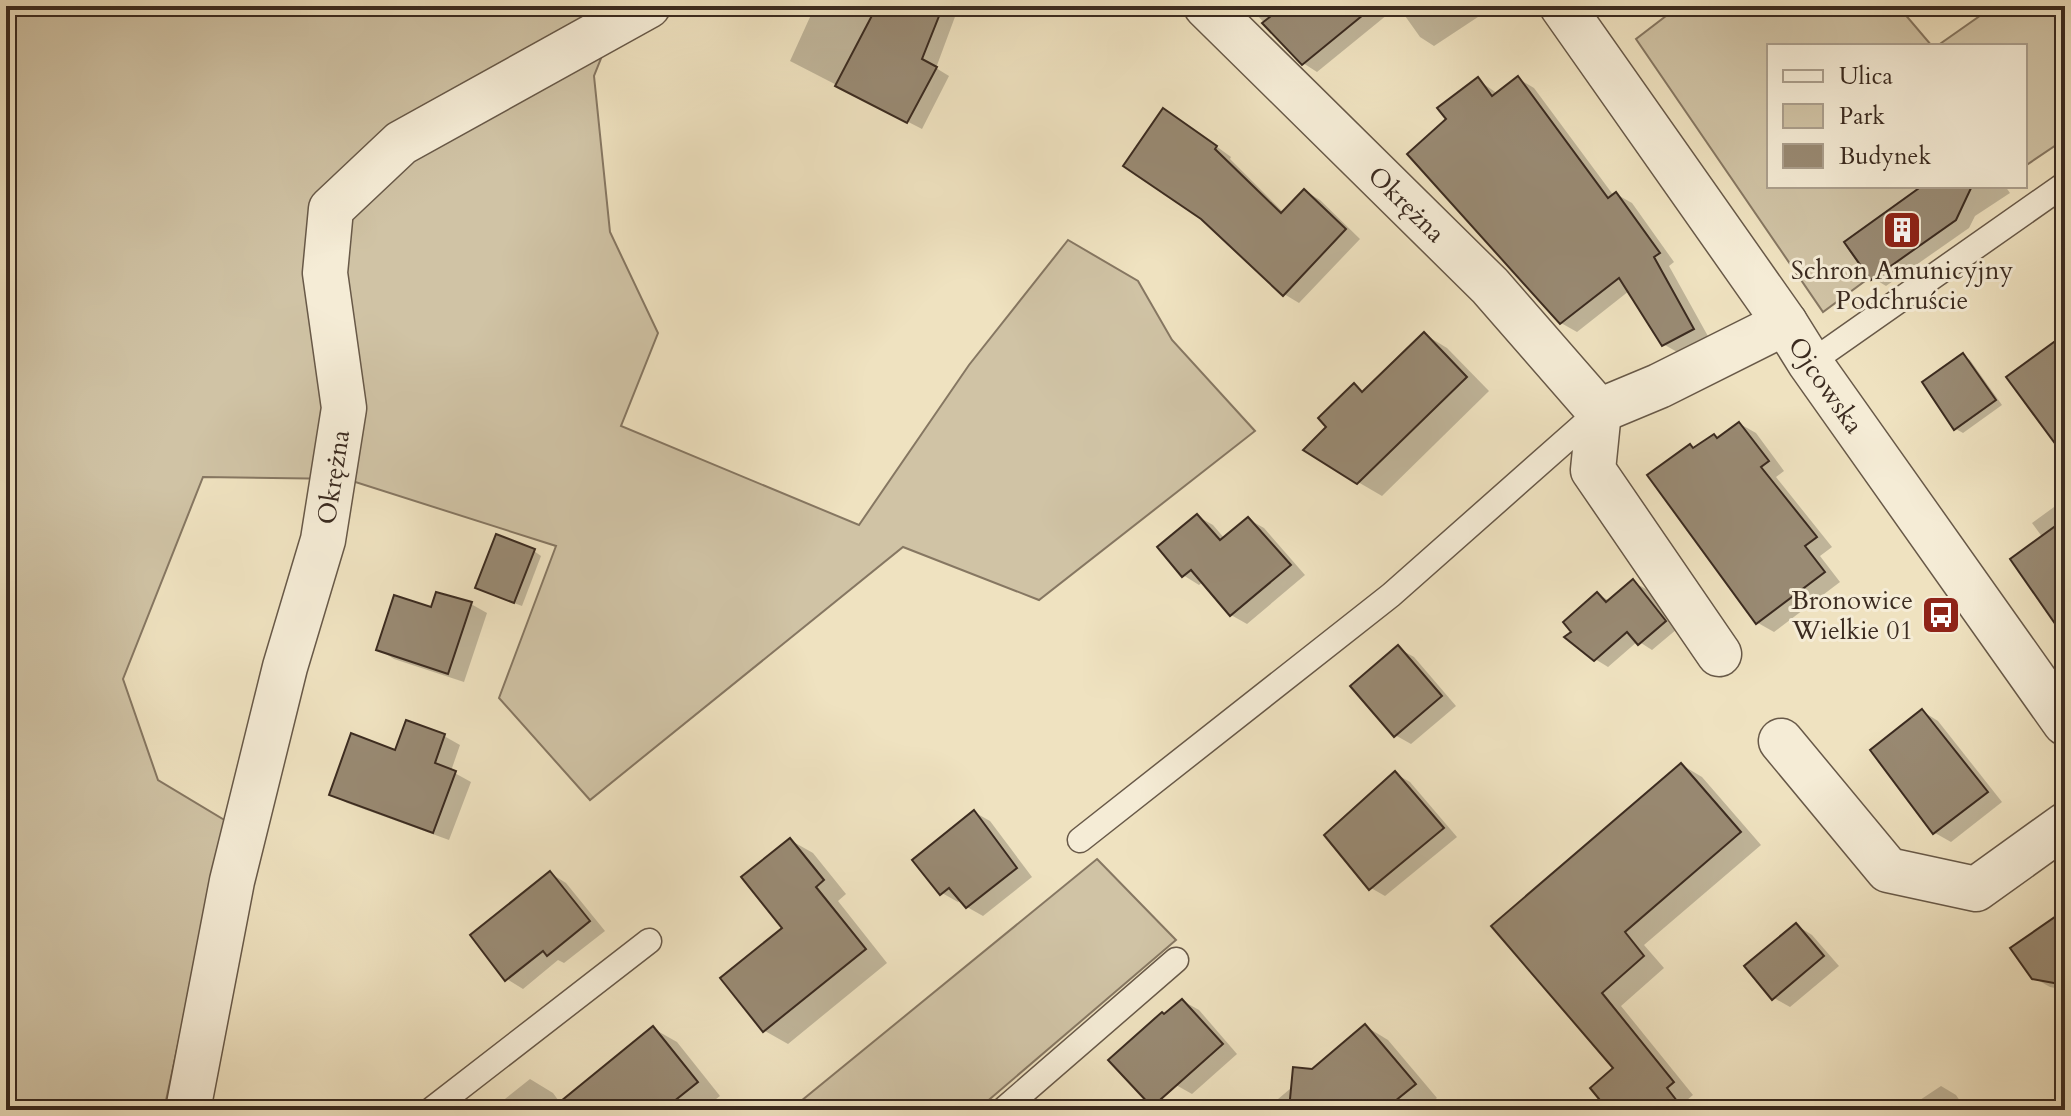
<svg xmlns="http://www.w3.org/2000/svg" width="2071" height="1116" font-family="Cardo,serif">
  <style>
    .green { fill: #d0c3a5; stroke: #867762; stroke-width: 2 }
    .shadow { fill: #0003 }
    .building { fill: #998a73; stroke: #3b2b20; stroke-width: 2 }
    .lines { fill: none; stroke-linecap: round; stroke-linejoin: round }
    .service-casing { stroke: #685948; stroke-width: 27 }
    .minor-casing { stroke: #685948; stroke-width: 47 }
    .tertiary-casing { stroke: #685948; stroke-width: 47 }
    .service { stroke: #f5ecd6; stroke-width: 24 }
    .minor { stroke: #f5ecd6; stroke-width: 44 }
    .tertiary { stroke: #f5ecd6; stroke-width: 44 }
    .labels { text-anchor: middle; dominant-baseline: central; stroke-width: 6; stroke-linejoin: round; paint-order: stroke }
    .street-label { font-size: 26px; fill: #3b2b20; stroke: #f5ecd6 }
    .poi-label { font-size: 26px; fill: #3b2b20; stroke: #f5ecd6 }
  </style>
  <rect width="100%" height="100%" fill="#efe2c0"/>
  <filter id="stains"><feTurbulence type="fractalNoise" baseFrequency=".0025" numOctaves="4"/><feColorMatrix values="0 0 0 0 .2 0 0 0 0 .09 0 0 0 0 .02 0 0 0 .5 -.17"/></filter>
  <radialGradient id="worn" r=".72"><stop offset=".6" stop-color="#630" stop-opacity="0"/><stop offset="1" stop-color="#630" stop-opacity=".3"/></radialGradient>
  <g class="green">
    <path d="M 6,6 L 622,6 L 594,76 L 610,232 L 658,333 L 621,426 L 859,525 L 969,365 L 1068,240 L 1138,281 L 1172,340 L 1255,431 L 1039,600 L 903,547 L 590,800 L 499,698 L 556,546 L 346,479 L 203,477 L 123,679 L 158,780 L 226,821 L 164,1110 L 6,1110 Z"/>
    <path d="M 1679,6 L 1898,6 L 1932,46 L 1769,46 L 1769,186 L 1922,186 L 1847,246 L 1869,278 L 1823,312 L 1636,39 Z"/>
    <path d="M 1994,6 L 2065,6 L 2065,139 L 2025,166 L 2025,46 L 1937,46 Z"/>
    <path d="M 1097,859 L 1176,940 L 977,1110 L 790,1110 Z"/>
  </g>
  <g class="shadow">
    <path d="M 815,6 L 959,6 L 936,68 L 949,76 L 922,129 L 790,61 Z"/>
    <path d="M 1248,6 L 1479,6 L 1484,13 L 1434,46 L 1420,37 L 1398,6 L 1317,72 L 1303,63 Z"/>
    <path d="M 1519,79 L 1534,88 L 1614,196 L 1616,194 L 1632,203 L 1674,262 L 1669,266 L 1709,338 L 1679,353 L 1663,344 L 1629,291 L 1577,332 L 1561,323 L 1449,119 L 1478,80 L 1498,94 Z"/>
    <path d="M 1179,119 L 1231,157 L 1230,159 L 1284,213 L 1305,191 L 1320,200 L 1360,239 L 1299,303 L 1284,294 Z"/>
    <path d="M 1926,186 L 2005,186 L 2010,193 L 1975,216 L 1969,228 L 1886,286 L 1873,278 Z"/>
    <path d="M 1424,334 L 1447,348 L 1489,391 L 1382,496 L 1358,482 L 1362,393 Z"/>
    <path d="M 1963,356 L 1970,360 L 2002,405 L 1963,433 L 1956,429 L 1924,383 Z"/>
    <path d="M 1740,424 L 1756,433 L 1784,471 L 1776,477 L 1832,547 L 1820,556 L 1840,582 L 1774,632 L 1758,623 L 1649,475 L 1714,436 L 1719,439 Z"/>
    <path d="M 2065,499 L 2065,631 L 2043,538 L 2032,523 Z"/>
    <path d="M 1197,516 L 1213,525 L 1225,539 L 1248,519 L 1264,528 L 1305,575 L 1247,624 L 1231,615 L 1204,581 L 1199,585 L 1183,575 Z"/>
    <path d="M 534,551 L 541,556 L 522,606 L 485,592 Z"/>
    <path d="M 1633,582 L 1646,589 L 1677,629 L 1652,650 L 1638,641 L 1608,667 L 1595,659 L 1574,632 L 1597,594 L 1610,601 Z"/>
    <path d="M 471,604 L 487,613 L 464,682 L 394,659 L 378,649 L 432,610 Z"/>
    <path d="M 1398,648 L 1414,657 L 1456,706 L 1411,744 L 1395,735 Z"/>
    <path d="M 1922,711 L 1938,721 L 2002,802 L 1951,842 L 1935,833 L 1873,751 Z"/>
    <path d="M 444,736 L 460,745 L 451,771 L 471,782 L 449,840 L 347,803 L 331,794 L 396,752 Z"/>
    <path d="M 1682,765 L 1702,777 L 1761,845 L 1644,945 L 1664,968 L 1621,1006 L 1693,1095 L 1675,1110 L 1611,1110 L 1616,1068 L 1494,927 Z"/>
    <path d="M 1396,774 L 1410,782 L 1457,837 L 1385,896 L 1371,888 Z"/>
    <path d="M 974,812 L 990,821 L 1032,877 L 983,916 L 967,907 L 961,900 L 958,902 L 942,893 Z"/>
    <path d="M 790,840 L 813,853 L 846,894 L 838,901 L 887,963 L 788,1044 L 765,1031 L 723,978 L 785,928 Z"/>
    <path d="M 550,873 L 566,883 L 605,931 L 564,963 L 558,960 L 523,989 L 507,979 Z"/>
    <path d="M 2065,912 L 2065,990 L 2050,987 L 2034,978 Z"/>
    <path d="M 1796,925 L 1812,935 L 1839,966 L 1790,1007 L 1774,998 Z"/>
    <path d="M 1183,1001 L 1199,1010 L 1237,1054 L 1192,1094 L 1176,1085 L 1165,1016 Z"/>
    <path d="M 1365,1026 L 1388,1040 L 1437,1098 L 1423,1110 L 1265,1110 Z"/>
    <path d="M 654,1029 L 677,1042 L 720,1096 L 702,1110 L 491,1110 L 530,1079 L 553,1093 L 561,1104 Z"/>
    <path d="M 1941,1086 L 1956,1095 L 1966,1110 L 1905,1110 Z"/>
    <path d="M 2047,1100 L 2062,1109 L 2063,1110 L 2031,1110 Z"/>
  </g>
  <g class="building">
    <path d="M 877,6 L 943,6 L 922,59 L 937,67 L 907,123 L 835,86 Z"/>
    <path d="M 1284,6 L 1374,6 L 1302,65 L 1262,23 Z"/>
    <path d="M 1518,76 L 1608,198 L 1616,192 L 1660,253 L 1654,257 L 1694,329 L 1662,346 L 1619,278 L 1560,324 L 1407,154 L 1446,119 L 1437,108 L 1478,77 L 1492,96 Z"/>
    <path d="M 1163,108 L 1217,146 L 1215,149 L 1281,213 L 1304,189 L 1346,229 L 1283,296 L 1201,219 L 1123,166 Z"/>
    <path d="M 1922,186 L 1972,186 L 1956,220 L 1871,280 L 1844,242 Z"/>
    <path d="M 1424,332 L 1467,377 L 1357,484 L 1303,450 L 1326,427 L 1318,418 L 1354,383 L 1362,392 Z"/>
    <path d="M 2065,334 L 2065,457 L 2006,377 Z"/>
    <path d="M 1963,353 L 1996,400 L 1954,430 L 1922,382 Z"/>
    <path d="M 1739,422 L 1769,461 L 1761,467 L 1817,537 L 1805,546 L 1825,572 L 1756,624 L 1647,475 L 1690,444 L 1693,448 L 1714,434 L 1717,438 Z"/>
    <path d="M 1197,514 L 1220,540 L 1248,517 L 1291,565 L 1230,616 L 1191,570 L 1182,577 L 1157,547 Z"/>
    <path d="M 2065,519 L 2065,638 L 2010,559 Z"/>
    <path d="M 496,534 L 535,549 L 514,603 L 475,588 Z"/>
    <path d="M 1633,579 L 1666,621 L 1638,645 L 1627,632 L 1594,661 L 1564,637 L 1571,632 L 1563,622 L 1597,592 L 1606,602 Z"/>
    <path d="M 436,592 L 472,602 L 448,674 L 376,650 L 394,595 L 431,607 Z"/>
    <path d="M 1398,645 L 1442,696 L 1394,737 L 1350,686 Z"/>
    <path d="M 1922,709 L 1988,792 L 1933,834 L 1870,750 Z"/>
    <path d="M 406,720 L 445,734 L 435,763 L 456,771 L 433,833 L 329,795 L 351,733 L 395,750 Z"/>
    <path d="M 1681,763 L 1741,832 L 1625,932 L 1644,956 L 1602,993 L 1674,1082 L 1667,1088 L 1684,1110 L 1608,1110 L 1590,1088 L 1613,1068 L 1491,926 Z"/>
    <path d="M 1395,771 L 1444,828 L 1369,890 L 1324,835 Z"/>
    <path d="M 974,810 L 1017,868 L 966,908 L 949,888 L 940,895 L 912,860 Z"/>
    <path d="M 790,838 L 824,880 L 816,887 L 866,949 L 763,1032 L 720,978 L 782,928 L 741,877 Z"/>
    <path d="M 550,871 L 590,921 L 547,956 L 543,951 L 505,981 L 470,935 Z"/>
    <path d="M 2065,910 L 2065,985 L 2032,979 L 2010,948 Z"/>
    <path d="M 1796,923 L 1824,956 L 1772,1000 L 1744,966 Z"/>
    <path d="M 1182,999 L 1223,1044 L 1152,1107 L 1108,1060 L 1162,1012 L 1164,1014 Z"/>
    <path d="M 1365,1024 L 1416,1084 L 1384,1110 L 1289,1110 L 1293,1067 L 1312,1069 Z"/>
    <path d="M 653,1026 L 698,1082 L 663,1110 L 550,1110 Z"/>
  </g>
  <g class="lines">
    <g class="service-casing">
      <g id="service">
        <path d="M 1810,363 L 2065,184"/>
        <path d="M 1080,840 L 1391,595 L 1599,411"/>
        <path d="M 431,1110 L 649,941"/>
        <path d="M 1003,1110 L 1176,960"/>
      </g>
    </g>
    <g class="minor-casing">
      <g id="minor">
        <path id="s1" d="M 1206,6 L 1490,286 L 1599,411 L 1659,386 L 1785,323"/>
        <path d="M 1599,411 L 1593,470 L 1719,654"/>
        <path d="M 1781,741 L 1888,870 L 1976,889 L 2065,825"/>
        <path id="s2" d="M 188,1110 L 232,881 L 285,667 L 323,540 L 344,408 L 325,273 L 331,209 L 401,143 L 648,6"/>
      </g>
    </g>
    <g class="tertiary-casing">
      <g id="tertiary">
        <path id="s3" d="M 1562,6 L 1785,323 L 1810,363 L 2065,723"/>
      </g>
    </g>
    <use href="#service" class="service"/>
    <use href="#minor" class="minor"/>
    <use href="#tertiary" class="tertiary"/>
  </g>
  <defs>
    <g id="building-square" transform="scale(2)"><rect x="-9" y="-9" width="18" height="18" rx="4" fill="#8f2418" stroke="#f5ecd6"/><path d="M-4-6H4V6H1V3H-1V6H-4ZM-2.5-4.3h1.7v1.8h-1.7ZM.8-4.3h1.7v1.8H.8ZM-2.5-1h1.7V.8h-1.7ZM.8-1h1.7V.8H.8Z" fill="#fff"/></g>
    <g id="bus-square" transform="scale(2)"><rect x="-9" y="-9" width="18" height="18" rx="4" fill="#8f2418" stroke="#f5ecd6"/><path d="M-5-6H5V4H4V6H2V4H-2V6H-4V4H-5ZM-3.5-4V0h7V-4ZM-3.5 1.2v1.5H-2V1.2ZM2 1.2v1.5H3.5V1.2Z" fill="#fff"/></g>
  </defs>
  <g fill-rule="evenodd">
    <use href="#building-square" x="1902" y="230"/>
    <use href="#bus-square" x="1941" y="615"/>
  </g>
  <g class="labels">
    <g class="street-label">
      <text stroke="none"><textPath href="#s1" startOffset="282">Okrężna</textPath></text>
      <text stroke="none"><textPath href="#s3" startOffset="462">Ojcowska</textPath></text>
      <text stroke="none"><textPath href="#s2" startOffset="650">Okrężna</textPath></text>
    </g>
    <g class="poi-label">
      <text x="1902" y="270">Schron Amunicyjny<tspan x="1902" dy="30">Podchruście</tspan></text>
      <text x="1913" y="600" text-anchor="end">Bronowice<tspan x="1913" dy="30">Wielkie 01</tspan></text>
    </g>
  </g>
  <rect width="2071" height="1116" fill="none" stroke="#efe2c0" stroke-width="32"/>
  <rect x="8" y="8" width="2055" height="1100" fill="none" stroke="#3b2b20" stroke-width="4"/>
  <rect x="16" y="16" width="2039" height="1084" fill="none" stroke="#3b2b20" stroke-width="2"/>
  <rect x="1767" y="44" width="260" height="144" fill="#f5ecd6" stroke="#ab9f8d" stroke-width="2"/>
  <rect x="1783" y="70" width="40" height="12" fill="#f5ecd6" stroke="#ab9f8d" stroke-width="2"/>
  <text x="1839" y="84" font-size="24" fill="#3b2b20">Ulica</text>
  <rect x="1783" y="104" width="40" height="24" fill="#d0c3a5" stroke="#ab9f8d" stroke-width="2"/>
  <text x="1839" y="124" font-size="24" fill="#3b2b20">Park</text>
  <rect x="1783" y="144" width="40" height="24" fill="#998a73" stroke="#ab9f8d" stroke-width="2"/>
  <text x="1839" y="164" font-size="24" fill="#3b2b20">Budynek</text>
  <rect width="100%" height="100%" filter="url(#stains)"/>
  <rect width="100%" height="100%" fill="url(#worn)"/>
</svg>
